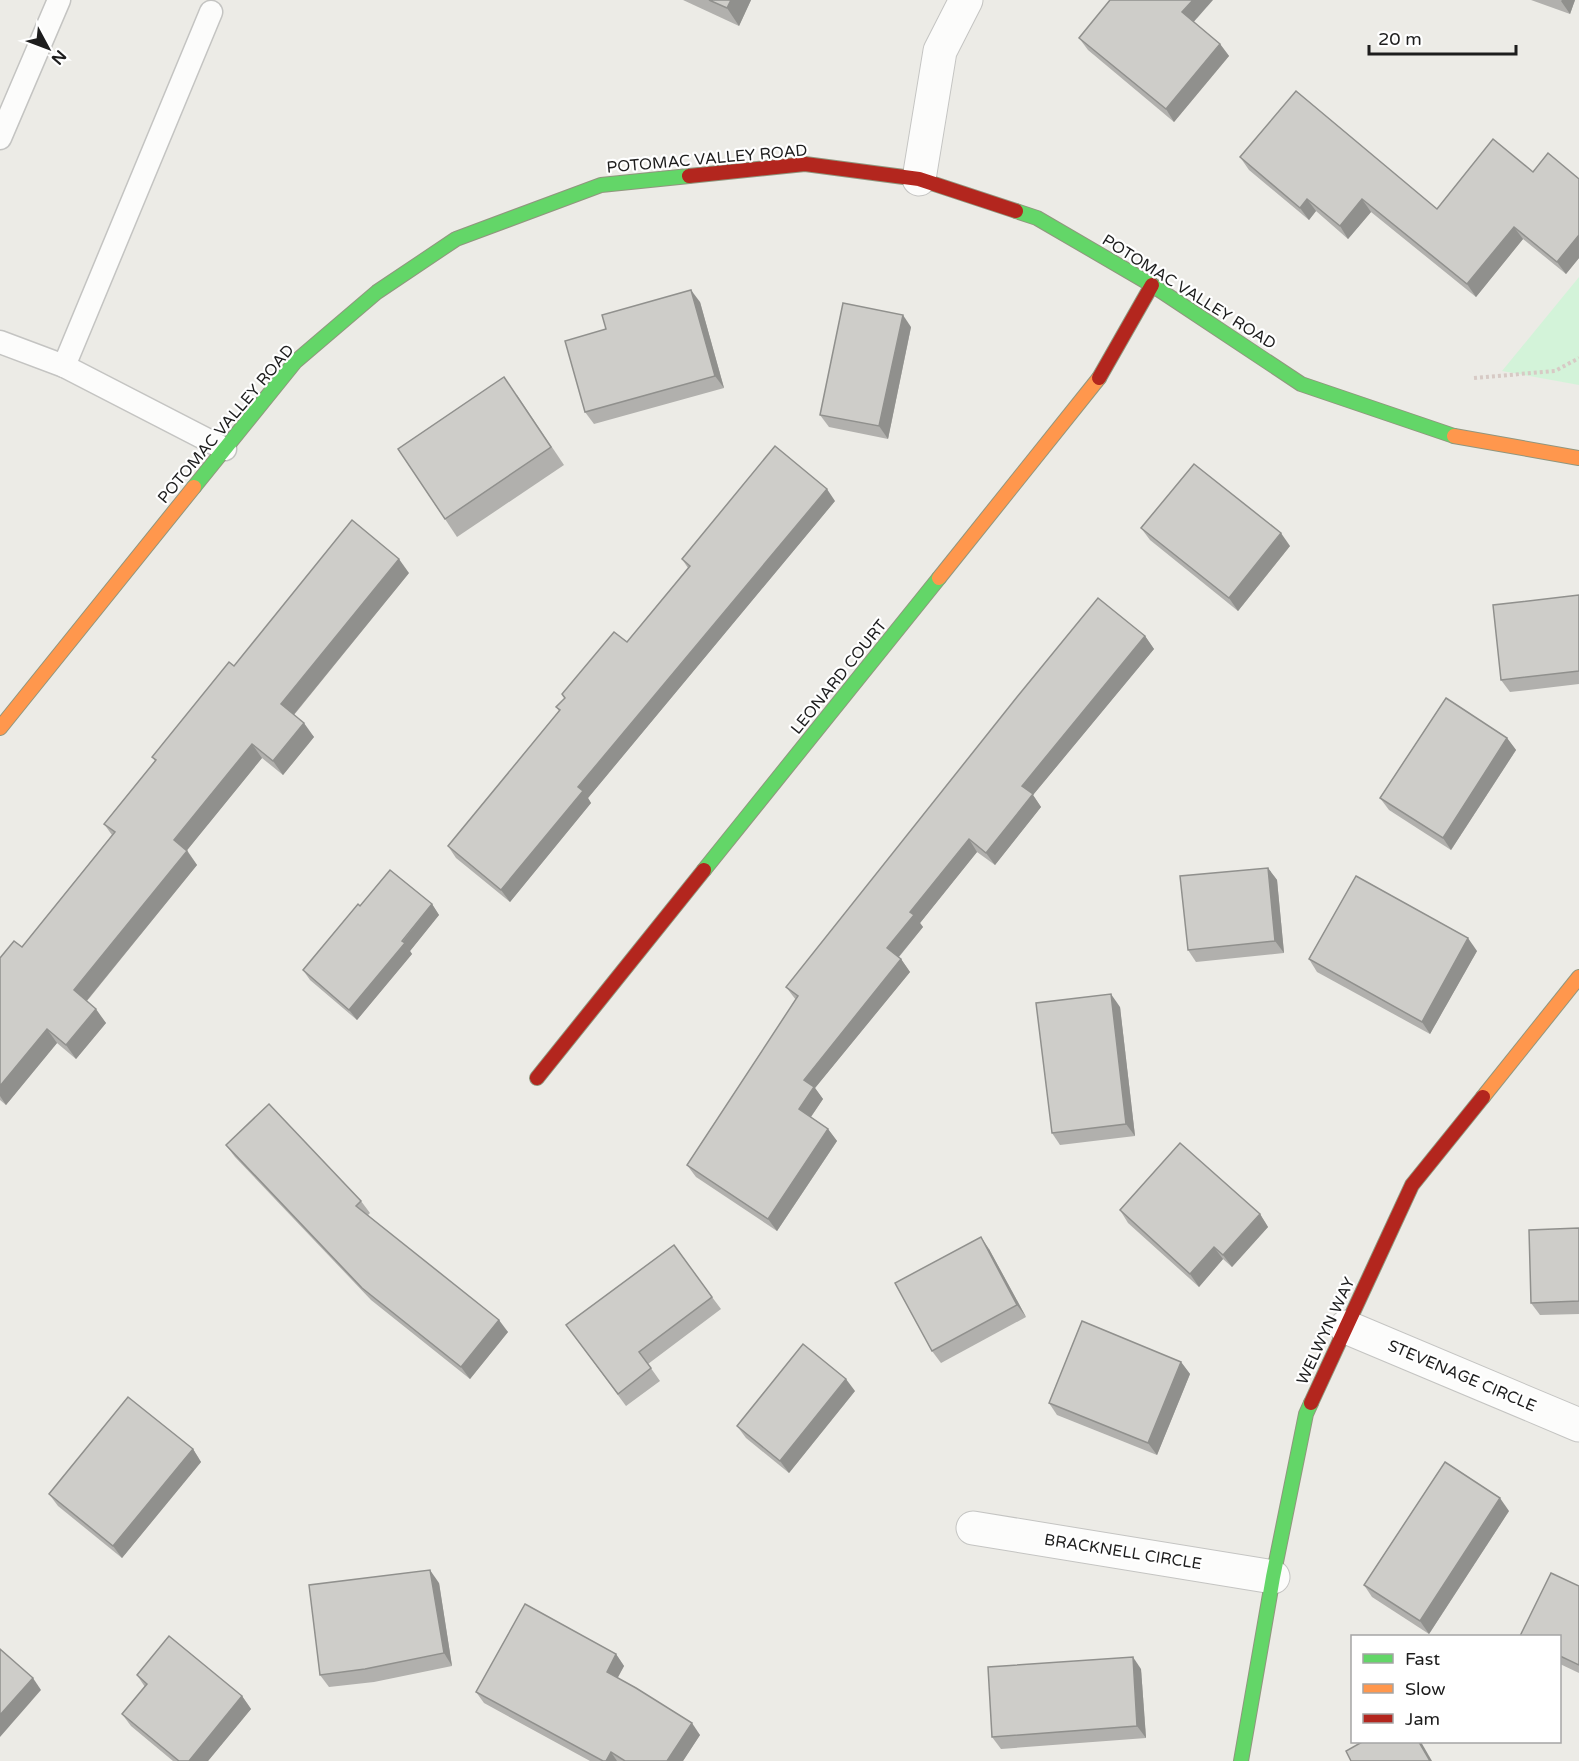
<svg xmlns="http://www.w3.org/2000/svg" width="1579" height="1761" font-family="'Varela Round',sans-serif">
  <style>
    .park { fill: #d3f3d9 }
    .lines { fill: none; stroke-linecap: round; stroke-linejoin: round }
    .lane-casing { stroke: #c4c4c2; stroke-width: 25 }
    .street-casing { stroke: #c4c4c2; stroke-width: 35 }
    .fast-casing { stroke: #90967e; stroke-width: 16 }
    .slow-casing { stroke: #90967e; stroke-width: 16 }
    .jam-casing { stroke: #90967e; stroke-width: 16 }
    .path { stroke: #d7cac5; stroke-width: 4; stroke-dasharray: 3 3; stroke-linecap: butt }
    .lane { stroke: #fcfcfb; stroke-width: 22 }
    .street { stroke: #fcfcfb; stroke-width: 33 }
    .fast { stroke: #63d668; stroke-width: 14 }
    .slow { stroke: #ff974d; stroke-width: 14 }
    .jam { stroke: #b3261e; stroke-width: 14 }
    .wall { fill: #b1b0ad }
    .shaded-wall { fill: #90908d }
    .building { fill: #cecdc9; stroke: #90908d; stroke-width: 1.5 }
    .labels { text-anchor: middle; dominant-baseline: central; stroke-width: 4.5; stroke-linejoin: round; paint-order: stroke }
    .street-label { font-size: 16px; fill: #1d1d1d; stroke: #fff }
  </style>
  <rect width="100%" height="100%" fill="#ecebe6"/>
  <path class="park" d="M 1579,277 L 1579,385 L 1502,371 Z"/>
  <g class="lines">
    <g class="lane-casing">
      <g id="lane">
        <path d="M 0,138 L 59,0"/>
        <path d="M 0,342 L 64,366 L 225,449"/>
        <path d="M 64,366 L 211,12"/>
      </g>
    </g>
    <g class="street-casing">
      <g id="street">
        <path d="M 919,179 L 940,51 L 966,0"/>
        <path d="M 1346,1327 L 1579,1425"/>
        <path d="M 973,1528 L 1273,1577"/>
      </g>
    </g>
    <g class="fast-casing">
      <g id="fast">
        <path d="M 1016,211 L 1037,218 L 1152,285 L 1301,384 L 1454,436"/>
        <path d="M 194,487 L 295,362 L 377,292 L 456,239 L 601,185 L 689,176"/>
        <path d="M 704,870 L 939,578"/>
        <path d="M 1241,1761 L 1273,1577 L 1306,1414 L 1311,1403"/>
      </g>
    </g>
    <g class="slow-casing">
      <g id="slow">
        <path d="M 1454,436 L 1579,458"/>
        <path d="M 939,578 L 1099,378"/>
        <path d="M 0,728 L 194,487"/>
        <path d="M 1483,1097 L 1579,977"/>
      </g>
    </g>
    <g class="jam-casing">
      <g id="jam">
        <path d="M 689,176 L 805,164 L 919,179 L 1016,211"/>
        <path d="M 1099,378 L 1152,285"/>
        <path d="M 537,1078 L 704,870"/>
        <path d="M 1311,1403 L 1412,1185 L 1483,1097"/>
      </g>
    </g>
    <path class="path" d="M 1474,378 L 1555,371 L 1579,358"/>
    <use href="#lane" class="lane"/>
    <use href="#street" class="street"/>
    <use href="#fast" class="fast"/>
    <use href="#slow" class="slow"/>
    <use href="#jam" class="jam"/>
  </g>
  <g class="wall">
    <path d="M 683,0 L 751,0 L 739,26 Z"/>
    <path d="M 1531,0 L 1575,0 L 1570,14 Z"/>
    <path d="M 1193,22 L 1220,44 L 1229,56 L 1174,122 L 1088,50 L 1079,38 Z"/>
    <path d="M 1240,157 L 1437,209 L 1533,172 L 1579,179 L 1579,258 L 1566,274 L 1523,239 L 1476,297 L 1371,212 L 1348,239 L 1316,211 L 1309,220 L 1249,170 Z"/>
    <path d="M 700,302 L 724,388 L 594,424 L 585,412 Z"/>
    <path d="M 911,327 L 888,439 L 829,427 L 820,415 Z"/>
    <path d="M 517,395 L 564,465 L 457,537 L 445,519 Z"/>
    <path d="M 835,501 L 588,798 L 591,803 L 510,902 L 456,858 L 448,846 L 559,711 L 556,707 L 627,642 L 688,568 L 682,559 Z"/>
    <path d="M 1141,528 L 1290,546 L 1238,611 L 1150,540 Z"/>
    <path d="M 409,573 L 294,715 L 314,737 L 283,775 L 262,758 L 187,850 L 197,865 L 87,1001 L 106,1023 L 76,1059 L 57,1043 L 6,1105 L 0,1100 L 0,958 L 22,947 L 112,835 L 104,824 L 155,761 L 152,757 L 234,666 Z"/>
    <path d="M 1579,595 L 1579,684 L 1510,692 L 1501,680 Z"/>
    <path d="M 1145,636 L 1154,649 L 1033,795 L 1041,807 L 995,865 L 977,852 L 920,923 L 923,927 L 899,957 L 901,959 L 910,972 L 815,1088 L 823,1099 L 811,1117 L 828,1129 L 837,1141 L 777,1231 L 696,1177 L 687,1165 L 796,1000 L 786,987 Z"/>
    <path d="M 1507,738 L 1516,750 L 1451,850 L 1389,810 L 1380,798 Z"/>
    <path d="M 1268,868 L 1277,880 L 1284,953 L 1196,962 L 1188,950 Z"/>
    <path d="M 432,904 L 439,915 L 410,951 L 412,954 L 357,1020 L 310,980 L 303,970 L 360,906 Z"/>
    <path d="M 1477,951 L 1430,1034 L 1317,972 L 1309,959 Z"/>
    <path d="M 1120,1007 L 1135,1136 L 1060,1145 L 1052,1133 Z"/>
    <path d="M 226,1145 L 361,1201 L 370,1213 L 368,1215 L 508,1332 L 470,1379 L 371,1300 L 235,1157 Z"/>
    <path d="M 1120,1210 L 1260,1214 L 1268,1227 L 1232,1267 L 1223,1259 L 1199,1287 L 1128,1223 Z"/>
    <path d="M 1579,1228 L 1579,1314 L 1540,1315 L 1531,1303 Z"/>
    <path d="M 989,1249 L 1026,1317 L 941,1363 L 932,1351 Z"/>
    <path d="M 712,1297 L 721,1309 L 648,1364 L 660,1381 L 626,1406 L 575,1337 Z"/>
    <path d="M 1181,1362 L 1190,1374 L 1157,1455 L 1057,1415 L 1049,1403 Z"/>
    <path d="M 855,1391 L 789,1473 L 746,1438 L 737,1426 Z"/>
    <path d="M 193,1449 L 201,1462 L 122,1558 L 58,1506 L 49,1494 Z"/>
    <path d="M 1509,1511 L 1429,1634 L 1372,1597 L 1364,1585 Z"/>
    <path d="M 439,1583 L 452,1666 L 374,1682 L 329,1687 L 320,1675 Z"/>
    <path d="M 1579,1586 L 1579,1673 L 1560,1664 L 1560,1636 Z"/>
    <path d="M 616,1654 L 624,1666 L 617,1678 L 700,1735 L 683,1761 L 590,1761 L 484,1703 L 476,1692 Z"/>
    <path d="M 1141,1669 L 1146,1738 L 1001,1749 L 992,1737 Z"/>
    <path d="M 137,1675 L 242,1696 L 251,1709 L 208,1761 L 173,1761 L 131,1726 L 122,1714 L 145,1687 Z"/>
  </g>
  <g class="shaded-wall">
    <path d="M 731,0 L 751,0 L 739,26 L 727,8 Z"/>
    <path d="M 1193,0 L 1213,0 L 1191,25 L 1182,12 Z"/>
    <path d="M 1562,0 L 1575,0 L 1570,14 L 1561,1 Z"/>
    <path d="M 1220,44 L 1229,56 L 1174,122 L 1166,109 Z"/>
    <path d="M 1307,199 L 1316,211 L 1309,220 L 1300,208 Z"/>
    <path d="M 1362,199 L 1371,212 L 1348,239 L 1340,226 Z"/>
    <path d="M 1514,227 L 1523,239 L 1476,297 L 1467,284 Z"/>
    <path d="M 1579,235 L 1579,258 L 1566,274 L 1557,262 Z"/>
    <path d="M 691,290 L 700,302 L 724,388 L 715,376 Z"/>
    <path d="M 903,315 L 911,327 L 888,439 L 879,426 Z"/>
    <path d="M 827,489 L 835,501 L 588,798 L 591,803 L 510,902 L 501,890 L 578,787 Z"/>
    <path d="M 1281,533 L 1290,546 L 1238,611 L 1229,598 Z"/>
    <path d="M 399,559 L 409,573 L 291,718 L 281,704 Z"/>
    <path d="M 1145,636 L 1154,649 L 1033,795 L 1041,807 L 995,865 L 986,853 L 1022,786 Z"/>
    <path d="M 304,723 L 314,737 L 283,775 L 273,761 Z"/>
    <path d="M 1507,738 L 1516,750 L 1451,850 L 1443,838 Z"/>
    <path d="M 252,744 L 262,758 L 184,854 L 174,840 Z"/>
    <path d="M 969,839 L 977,852 L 920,923 L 923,927 L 896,960 L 887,948 L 910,912 Z"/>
    <path d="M 187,851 L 197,865 L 84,1004 L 74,990 Z"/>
    <path d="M 1268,868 L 1277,880 L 1284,953 L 1275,941 Z"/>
    <path d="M 432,904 L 439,915 L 410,951 L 412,954 L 357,1020 L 349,1010 Z"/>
    <path d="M 1468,938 L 1477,951 L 1430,1034 L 1422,1022 Z"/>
    <path d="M 901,959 L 910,972 L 815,1088 L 823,1099 L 808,1121 L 799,1109 L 804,1080 Z"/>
    <path d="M 1111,994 L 1120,1007 L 1135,1136 L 1126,1124 Z"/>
    <path d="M 96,1009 L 106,1023 L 76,1059 L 66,1045 Z"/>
    <path d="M 47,1029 L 57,1043 L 6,1105 L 0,1096 L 0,1086 Z"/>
    <path d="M 828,1129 L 837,1141 L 777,1231 L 768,1219 Z"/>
    <path d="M 1260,1214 L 1268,1227 L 1232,1267 L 1223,1255 Z"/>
    <path d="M 981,1237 L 989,1249 L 1026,1317 L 1017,1305 Z"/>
    <path d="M 1214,1247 L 1223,1259 L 1199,1287 L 1190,1274 Z"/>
    <path d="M 499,1320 L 508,1332 L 470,1379 L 461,1367 Z"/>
    <path d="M 1181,1362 L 1190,1374 L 1157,1455 L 1148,1443 Z"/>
    <path d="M 846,1379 L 855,1391 L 789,1473 L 780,1461 Z"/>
    <path d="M 193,1449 L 201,1462 L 122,1558 L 113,1546 Z"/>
    <path d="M 1500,1498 L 1509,1511 L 1429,1634 L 1420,1621 Z"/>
    <path d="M 430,1570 L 439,1583 L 452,1666 L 444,1653 Z"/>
    <path d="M 616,1654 L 624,1666 L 615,1683 L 607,1672 Z"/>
    <path d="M 1133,1657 L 1141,1669 L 1146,1738 L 1137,1726 Z"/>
    <path d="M 33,1678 L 41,1690 L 0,1737 L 0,1715 Z"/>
    <path d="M 242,1696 L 251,1709 L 208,1761 L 189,1761 Z"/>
    <path d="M 692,1723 L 700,1735 L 683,1761 L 667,1761 Z"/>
    <path d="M 1419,1742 L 1421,1742 L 1432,1761 L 1430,1761 Z"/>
    <path d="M 611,1752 L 617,1761 L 606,1761 Z"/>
  </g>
  <g class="building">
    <path d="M 709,0 L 731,0 L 727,8 Z"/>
    <path d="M 1110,0 L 1193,0 L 1182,12 L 1220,44 L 1166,109 L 1079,38 Z"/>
    <path d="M 1296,91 L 1437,209 L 1493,139 L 1533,172 L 1548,153 L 1579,179 L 1579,235 L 1557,262 L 1514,227 L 1467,284 L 1362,199 L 1340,226 L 1307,199 L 1300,208 L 1240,157 Z"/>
    <path d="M 691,290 L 715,376 L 585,412 L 565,341 L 606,329 L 602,315 Z"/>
    <path d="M 843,303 L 903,315 L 879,426 L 820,415 Z"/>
    <path d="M 504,377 L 551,447 L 445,519 L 398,449 Z"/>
    <path d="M 775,446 L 827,489 L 578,787 L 583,791 L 501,890 L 448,846 L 560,710 L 556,707 L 565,698 L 562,694 L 614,632 L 627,642 L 690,566 L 682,559 Z"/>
    <path d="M 1194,464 L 1281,533 L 1229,598 L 1141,528 Z"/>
    <path d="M 352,520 L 399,559 L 281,704 L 304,723 L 273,761 L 252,744 L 174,840 L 187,851 L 74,990 L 96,1009 L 66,1045 L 47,1029 L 0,1086 L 0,958 L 14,941 L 22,947 L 115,832 L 104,824 L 156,760 L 152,757 L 229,662 L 234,666 Z"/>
    <path d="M 1579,595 L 1579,671 L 1501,680 L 1493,605 Z"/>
    <path d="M 1098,598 L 1145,636 L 1022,786 L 1033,794 L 986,853 L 969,839 L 910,912 L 914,915 L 887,948 L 901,959 L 804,1080 L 814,1087 L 799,1109 L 828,1129 L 768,1219 L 687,1165 L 798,996 L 786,987 L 1017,697 Z"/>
    <path d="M 1446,698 L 1507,738 L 1443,838 L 1380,798 Z"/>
    <path d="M 1268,868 L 1275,941 L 1188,950 L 1180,876 Z"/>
    <path d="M 390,870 L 432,904 L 402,941 L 405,943 L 349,1010 L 303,970 L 358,904 L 360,906 Z"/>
    <path d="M 1356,876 L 1468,938 L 1422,1022 L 1309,959 Z"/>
    <path d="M 1111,994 L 1126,1124 L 1052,1133 L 1036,1003 Z"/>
    <path d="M 269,1104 L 361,1201 L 356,1206 L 499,1320 L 461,1367 L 362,1288 L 226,1145 Z"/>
    <path d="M 1180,1143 L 1260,1214 L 1223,1255 L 1214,1247 L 1190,1274 L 1120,1210 Z"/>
    <path d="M 1579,1228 L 1579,1301 L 1531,1303 L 1529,1230 Z"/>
    <path d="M 981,1237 L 1017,1305 L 932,1351 L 895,1283 Z"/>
    <path d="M 674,1245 L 712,1297 L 639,1352 L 651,1368 L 618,1394 L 566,1325 Z"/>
    <path d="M 1082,1321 L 1181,1362 L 1148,1443 L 1049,1403 Z"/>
    <path d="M 803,1344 L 846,1379 L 780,1461 L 737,1426 Z"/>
    <path d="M 128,1397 L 193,1449 L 113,1546 L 49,1494 Z"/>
    <path d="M 1445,1462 L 1500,1498 L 1420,1621 L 1364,1585 Z"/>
    <path d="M 430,1570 L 444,1653 L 365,1669 L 320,1675 L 309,1585 Z"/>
    <path d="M 1551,1573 L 1579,1586 L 1579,1665 L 1560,1656 L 1560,1636 L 1520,1636 Z"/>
    <path d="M 525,1604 L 616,1654 L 607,1672 L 636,1688 L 692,1723 L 667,1761 L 625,1761 L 611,1752 L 606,1761 L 603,1761 L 476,1692 Z"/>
    <path d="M 169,1636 L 242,1696 L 189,1761 L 179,1761 L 122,1714 L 147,1684 L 137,1675 Z"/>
    <path d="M 0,1649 L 33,1678 L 0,1715 Z"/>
    <path d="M 1133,1657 L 1137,1726 L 992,1737 L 988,1667 Z"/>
    <path d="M 1362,1742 L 1419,1742 L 1430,1761 L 1351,1761 L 1346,1751 Z"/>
  </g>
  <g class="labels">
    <g class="street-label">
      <text transform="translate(707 159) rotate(-5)">POTOMAC VALLEY ROAD</text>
      <text transform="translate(1189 292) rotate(32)">POTOMAC VALLEY ROAD</text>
      <text transform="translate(226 424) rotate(-50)">POTOMAC VALLEY ROAD</text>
      <text transform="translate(839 677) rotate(-51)">LEONARD COURT</text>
      <text transform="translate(1326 1331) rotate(-65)">WELWYN WAY</text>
      <text transform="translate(1462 1376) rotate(23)">STEVENAGE CIRCLE</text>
      <text transform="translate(1123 1552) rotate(9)">BRACKNELL CIRCLE</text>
    </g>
  </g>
  <rect x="1351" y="1635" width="210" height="108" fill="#ffffff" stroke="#a5a5a5" stroke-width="1.5"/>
  <rect x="1363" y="1654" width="30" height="9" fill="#63d668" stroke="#a5a5a5" stroke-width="1.5"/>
  <text x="1405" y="1665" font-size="18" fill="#1d1d1d">Fast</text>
  <rect x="1363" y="1684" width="30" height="9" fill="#ff974d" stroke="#a5a5a5" stroke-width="1.5"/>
  <text x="1405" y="1695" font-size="18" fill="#1d1d1d">Slow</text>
  <rect x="1363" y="1714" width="30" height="9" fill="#b3261e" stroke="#a5a5a5" stroke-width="1.5"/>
  <text x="1405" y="1725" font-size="18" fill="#1d1d1d">Jam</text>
  <g transform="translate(48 48) rotate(131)" stroke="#ffffff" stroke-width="4.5" paint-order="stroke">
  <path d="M0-4.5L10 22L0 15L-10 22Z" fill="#1d1d1d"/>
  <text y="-9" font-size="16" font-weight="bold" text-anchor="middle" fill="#1d1d1d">N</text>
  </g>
  <path d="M1369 45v9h147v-9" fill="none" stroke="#1d1d1d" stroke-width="3"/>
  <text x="1378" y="45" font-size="18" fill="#1d1d1d" stroke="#ffffff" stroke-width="4.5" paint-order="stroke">20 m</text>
</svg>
